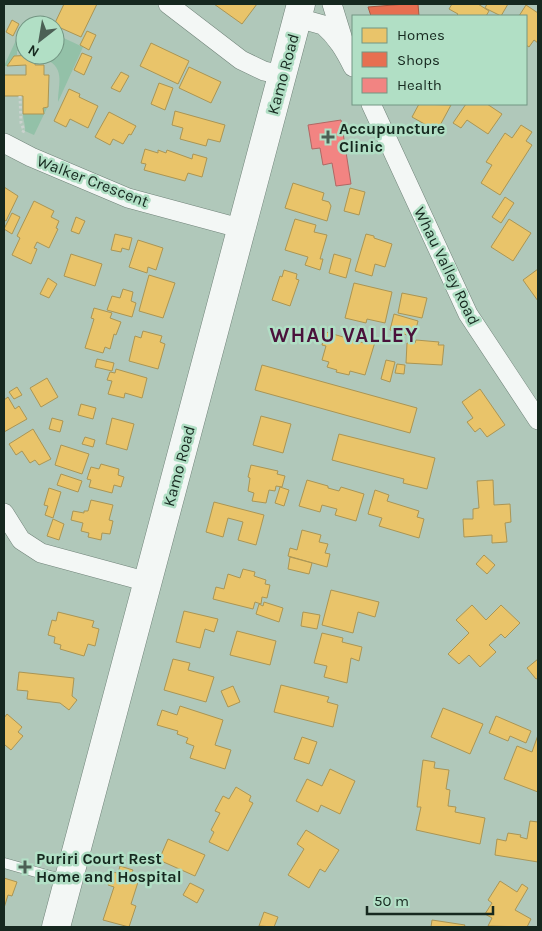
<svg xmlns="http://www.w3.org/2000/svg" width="542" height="931" font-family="Karla,sans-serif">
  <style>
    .green { fill: #93c1a8 }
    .homes { fill: #e9c46a; stroke: #aa9554 }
    .shops { fill: #e76f51; stroke: #a85a42 }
    .health { fill: #f28482; stroke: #b06864 }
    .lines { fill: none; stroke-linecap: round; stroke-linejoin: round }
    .service-casing { stroke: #708379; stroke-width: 11 }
    .minor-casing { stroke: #708379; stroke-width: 20 }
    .secondary-casing { stroke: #708379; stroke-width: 29 }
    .path { stroke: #cad2ce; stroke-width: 3; stroke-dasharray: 2.5 2.5; stroke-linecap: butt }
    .service { stroke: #f3f7f5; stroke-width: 10 }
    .minor { stroke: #f3f7f5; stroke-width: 19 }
    .secondary { stroke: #f3f7f5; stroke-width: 28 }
    .poi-dot { fill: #4c6055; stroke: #b1dfc5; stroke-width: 2 }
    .labels { text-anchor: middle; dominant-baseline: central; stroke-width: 5; stroke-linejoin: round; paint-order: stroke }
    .street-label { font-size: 16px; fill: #16281f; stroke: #b1dfc5 }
    .poi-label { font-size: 16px; font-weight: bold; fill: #16281f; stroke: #b1dfc5; text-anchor: start }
    .district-label { font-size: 21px; font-weight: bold; letter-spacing: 1px; fill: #4a113b; stroke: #b1dfc5 }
  </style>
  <rect width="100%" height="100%" fill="#b0c8ba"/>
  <g class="green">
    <path d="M 25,21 L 34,25 L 25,25 L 25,51 L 17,51 L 17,55 L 14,56 L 7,66 L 4,66 Z"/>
    <path d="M 55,34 L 83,47 L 58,102 C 58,84 67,65 41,58 L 42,55 L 55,55 Z"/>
    <path d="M 43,108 L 47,108 L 34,135 L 25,131 C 26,127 23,120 23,114 L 43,114 Z"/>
  </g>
  <g class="homes">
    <path d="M 64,4 L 97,4 L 81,37 L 54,25 Z"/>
    <path d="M 214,4 L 257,4 L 242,24 Z"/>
    <path d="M 452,4 L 478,4 L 489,11 L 486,16 L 456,16 L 458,14 L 449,9 Z"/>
    <path d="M 487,4 L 508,4 L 501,16 L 485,8 Z"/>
    <path d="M 526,5 L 538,13 L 538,43 L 534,40 L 529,47 L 526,45 L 526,16 L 519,16 Z"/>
    <path d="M 12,20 L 19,24 L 13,36 L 6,32 Z"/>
    <path d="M 87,31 L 96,35 L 89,50 L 80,45 Z"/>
    <path d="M 151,43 L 189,61 L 178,84 L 140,66 Z"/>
    <path d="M 82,53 L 92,57 L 84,75 L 74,70 Z"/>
    <path d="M 35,55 L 35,65 L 44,65 L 44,75 L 49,75 L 48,107 L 43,108 L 44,114 L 23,114 L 23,96 L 4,96 L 4,75 L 26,75 L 26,65 L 7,66 L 14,56 Z"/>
    <path d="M 189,67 L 221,82 L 211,103 L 179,88 Z"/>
    <path d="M 121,72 L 129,76 L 120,92 L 111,88 Z"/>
    <path d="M 159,83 L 173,88 L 165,110 L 151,104 Z"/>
    <path d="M 69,89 L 80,94 L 79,97 L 98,106 L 88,128 L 70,119 L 66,127 L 54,121 Z"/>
    <path d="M 419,104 L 451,105 L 437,131 L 412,117 Z"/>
    <path d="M 466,104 L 487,104 L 502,114 L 488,134 L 467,120 L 461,128 L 453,123 Z"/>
    <path d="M 175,111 L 225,125 L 220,142 L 208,139 L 206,146 L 180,139 L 183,128 L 172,125 Z"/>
    <path d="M 109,112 L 136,126 L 131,135 L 129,134 L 123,144 L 113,139 L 110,145 L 95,137 Z"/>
    <path d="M 521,125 L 532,132 L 526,141 L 532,145 L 500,195 L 481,183 L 492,165 L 486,162 L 505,133 L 512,138 Z"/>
    <path d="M 145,149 L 158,153 L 158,150 L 166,153 L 167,150 L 192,159 L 193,154 L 207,158 L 202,177 L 188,173 L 185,181 L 144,170 L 146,164 L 141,163 Z"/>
    <path d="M 293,183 L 324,193 L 322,200 L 329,202 L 331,206 L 327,221 L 285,208 Z"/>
    <path d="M 4,187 L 18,196 L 6,221 L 4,220 Z"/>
    <path d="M 350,188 L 365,192 L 359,215 L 344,211 Z"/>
    <path d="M 505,197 L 514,203 L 501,223 L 492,217 Z"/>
    <path d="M 34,201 L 54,211 L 51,217 L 59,221 L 56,228 L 58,229 L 49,248 L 37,242 L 34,248 L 37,249 L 31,264 L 12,255 L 20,238 L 17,236 Z"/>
    <path d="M 12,213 L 20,217 L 12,234 L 4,229 Z"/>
    <path d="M 76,217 L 85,221 L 79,234 L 71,231 Z"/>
    <path d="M 295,219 L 316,225 L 314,232 L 327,235 L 320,259 L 323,259 L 320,270 L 305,265 L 308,257 L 285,250 Z"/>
    <path d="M 509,219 L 531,233 L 513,261 L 491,247 Z"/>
    <path d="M 115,234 L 132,238 L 129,250 L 122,248 L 121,252 L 111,250 Z"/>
    <path d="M 366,234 L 374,236 L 374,238 L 392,244 L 385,267 L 375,264 L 372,276 L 355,271 Z"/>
    <path d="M 138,240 L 163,248 L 156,270 L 148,267 L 147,273 L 129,267 Z"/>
    <path d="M 71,254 L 102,264 L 95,286 L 64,276 Z"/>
    <path d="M 334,254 L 351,259 L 346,278 L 329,273 Z"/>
    <path d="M 538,269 L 538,301 L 523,280 Z"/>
    <path d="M 284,270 L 297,274 L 296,279 L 299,280 L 290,306 L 272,300 L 280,276 L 282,277 Z"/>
    <path d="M 149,275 L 175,283 L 163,318 L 139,311 Z"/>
    <path d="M 48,278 L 57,284 L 49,298 L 40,294 Z"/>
    <path d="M 354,283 L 392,292 L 385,323 L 367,319 L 366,323 L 345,318 Z"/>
    <path d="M 123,289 L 133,292 L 131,301 L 136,303 L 132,317 L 107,310 L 112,296 L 120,298 Z"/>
    <path d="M 402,293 L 427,298 L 422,318 L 398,313 Z"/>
    <path d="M 94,308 L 112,313 L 110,318 L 121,322 L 116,335 L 114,334 L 110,349 L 105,347 L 103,353 L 85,348 L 94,319 L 91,318 Z"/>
    <path d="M 394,314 L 418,321 L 414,337 L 390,330 Z"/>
    <path d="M 143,331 L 162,336 L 160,342 L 165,344 L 158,369 L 129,361 L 135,336 L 141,338 Z"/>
    <path d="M 326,332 L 364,343 L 366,339 L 375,342 L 365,375 L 350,371 L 349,375 L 336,372 L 337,370 L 327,367 L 329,362 L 322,360 L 326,346 L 322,345 Z"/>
    <path d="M 416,340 L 439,342 L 438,345 L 444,345 L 442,365 L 406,363 L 407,343 L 415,343 Z"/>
    <path d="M 97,359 L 114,363 L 112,371 L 95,367 Z"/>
    <path d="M 386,360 L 395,362 L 390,382 L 381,379 Z"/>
    <path d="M 397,364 L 405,365 L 404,374 L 395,373 Z"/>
    <path d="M 262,365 L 417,408 L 410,433 L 255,390 Z"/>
    <path d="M 116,369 L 147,378 L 142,398 L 125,393 L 124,398 L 108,394 L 112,381 L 107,380 L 110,372 L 115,373 Z"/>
    <path d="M 47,378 L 58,397 L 41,407 L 30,388 Z"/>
    <path d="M 17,387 L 22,395 L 14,399 L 9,392 Z"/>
    <path d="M 480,389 L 505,425 L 487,437 L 480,428 L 475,432 L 467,422 L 473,418 L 462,402 Z"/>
    <path d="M 8,397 L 15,409 L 19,406 L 27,419 L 4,432 L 4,400 Z"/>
    <path d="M 81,404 L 96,408 L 93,419 L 78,415 Z"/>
    <path d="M 261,416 L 291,424 L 283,453 L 253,445 Z"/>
    <path d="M 52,418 L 63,421 L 60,432 L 49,429 Z"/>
    <path d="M 112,418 L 134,424 L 127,450 L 106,444 Z"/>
    <path d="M 33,429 L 51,459 L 39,465 L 35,460 L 30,463 L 22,451 L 16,455 L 9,444 Z"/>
    <path d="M 339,434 L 435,458 L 427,489 L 403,483 L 404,479 L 332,460 Z"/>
    <path d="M 85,437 L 95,440 L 93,447 L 82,444 Z"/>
    <path d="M 61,445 L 89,454 L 82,474 L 55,465 Z"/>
    <path d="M 101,464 L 119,469 L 118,475 L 124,477 L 121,487 L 114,485 L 112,493 L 89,487 L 91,480 L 87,479 L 91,467 L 99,469 Z"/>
    <path d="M 251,465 L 278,471 L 277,474 L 285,476 L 282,487 L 276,486 L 275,491 L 269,490 L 266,503 L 252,501 L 254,493 L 248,491 L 250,478 L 248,477 Z"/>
    <path d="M 61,474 L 82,481 L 78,492 L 57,485 Z"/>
    <path d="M 307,480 L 328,486 L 328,488 L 339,491 L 341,487 L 364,494 L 356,521 L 335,515 L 337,509 L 322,505 L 320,512 L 299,506 Z"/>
    <path d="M 493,480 L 494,505 L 510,504 L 511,522 L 505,523 L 507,542 L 492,543 L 492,535 L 464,537 L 463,519 L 473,519 L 473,509 L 479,508 L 477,481 Z"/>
    <path d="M 280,487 L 289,490 L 284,506 L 275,503 Z"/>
    <path d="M 49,488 L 61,492 L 53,518 L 45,515 L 48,506 L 44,505 Z"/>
    <path d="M 375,490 L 389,495 L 387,501 L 419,511 L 417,517 L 424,519 L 419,538 L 379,526 L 382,518 L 368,514 Z"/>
    <path d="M 91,500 L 113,505 L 109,520 L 113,521 L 110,534 L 102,533 L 101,540 L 88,537 L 89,533 L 81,531 L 83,523 L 71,520 L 73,511 L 84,513 L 84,511 L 88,511 Z"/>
    <path d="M 214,502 L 264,515 L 256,545 L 238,540 L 243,522 L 228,518 L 223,537 L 206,532 Z"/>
    <path d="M 53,519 L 64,524 L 59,540 L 47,536 Z"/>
    <path d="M 302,530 L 321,535 L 319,542 L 328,544 L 325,553 L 330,554 L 327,567 L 288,556 L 290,548 L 297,550 Z"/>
    <path d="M 484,555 L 495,565 L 487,574 L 476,564 Z"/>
    <path d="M 290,557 L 312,563 L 309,574 L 288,569 Z"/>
    <path d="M 243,569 L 255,572 L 254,576 L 266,580 L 265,584 L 270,585 L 267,598 L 262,597 L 261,604 L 255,602 L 253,609 L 213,599 L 216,587 L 224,589 L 228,574 L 240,578 Z"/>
    <path d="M 331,590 L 379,602 L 375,617 L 358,612 L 353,633 L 322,625 Z"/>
    <path d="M 264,602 L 283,608 L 279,622 L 256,614 L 259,604 L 263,606 Z"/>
    <path d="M 472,605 L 486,620 L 501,605 L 520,623 L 505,638 L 501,634 L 489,645 L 496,652 L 480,667 L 469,655 L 459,664 L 448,654 L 469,633 L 456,620 Z"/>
    <path d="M 184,611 L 218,619 L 214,632 L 205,629 L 200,648 L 176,642 Z"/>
    <path d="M 58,612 L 94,621 L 92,627 L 99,629 L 95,646 L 88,644 L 84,656 L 60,649 L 61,645 L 54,643 L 55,637 L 48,635 L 52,620 L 56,621 Z"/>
    <path d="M 303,612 L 320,615 L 317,629 L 301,626 Z"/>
    <path d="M 237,631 L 276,641 L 270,665 L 230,655 Z"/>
    <path d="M 322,633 L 343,638 L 342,642 L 362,647 L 359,661 L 351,658 L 347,683 L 324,677 L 327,666 L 314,663 Z"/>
    <path d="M 173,659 L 190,663 L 188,670 L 214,677 L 206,702 L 164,690 Z"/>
    <path d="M 538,659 L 538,678 L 536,679 L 527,668 Z"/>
    <path d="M 19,672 L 74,678 L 72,696 L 77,700 L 69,710 L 60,703 L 27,699 L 28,691 L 17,690 Z"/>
    <path d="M 281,685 L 329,697 L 327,702 L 338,705 L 333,727 L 274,712 Z"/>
    <path d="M 233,686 L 240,702 L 228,707 L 221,691 Z"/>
    <path d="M 180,706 L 223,720 L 215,745 L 231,750 L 225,769 L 190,758 L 194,746 L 186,743 L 188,738 L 177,734 L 178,731 L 157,725 L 162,710 L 177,715 Z"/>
    <path d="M 443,708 L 483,724 L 470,754 L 431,737 Z"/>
    <path d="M 7,714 L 22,727 L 18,732 L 23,736 L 11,750 L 5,745 L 4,746 L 4,718 Z"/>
    <path d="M 496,716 L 531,731 L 526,743 L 510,736 L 508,741 L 489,733 Z"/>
    <path d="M 538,735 L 538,792 L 504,779 L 517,746 L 532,752 Z"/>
    <path d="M 302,737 L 317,742 L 309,764 L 294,759 Z"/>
    <path d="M 423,760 L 435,762 L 434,768 L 449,770 L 446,789 L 450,790 L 448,806 L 456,807 L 455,812 L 485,818 L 480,844 L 416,830 L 421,807 L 417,807 Z"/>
    <path d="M 330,769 L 355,781 L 340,814 L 321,805 L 318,812 L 296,801 L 307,779 L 322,786 Z"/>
    <path d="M 236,787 L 251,796 L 249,801 L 253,803 L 228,851 L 209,842 L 214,832 L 211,830 L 220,813 L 215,811 L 223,796 L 229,799 Z"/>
    <path d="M 530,821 L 538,822 L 538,862 L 495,855 L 497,839 L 506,841 L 508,833 L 521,835 L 520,837 L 527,839 Z"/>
    <path d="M 306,830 L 339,850 L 325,872 L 320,869 L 309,888 L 288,875 L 304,849 L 297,844 Z"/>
    <path d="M 168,839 L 205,855 L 195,876 L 159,860 Z"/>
    <path d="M 120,866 L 133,870 L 130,877 L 139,879 L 131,904 L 136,906 L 129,927 L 103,920 L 114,887 L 108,885 L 112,872 L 118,873 Z"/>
    <path d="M 4,878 L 17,882 L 12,896 L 8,895 L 4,908 Z"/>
    <path d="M 500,881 L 517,892 L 522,884 L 528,888 L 515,910 L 531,919 L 527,927 L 488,926 L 492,918 L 485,914 L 492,903 L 488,900 Z"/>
    <path d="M 190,883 L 204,890 L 197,903 L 183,895 Z"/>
    <path d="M 264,912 L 278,917 L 274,927 L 259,926 Z"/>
    <path d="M 432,920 L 465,925 L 464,927 L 431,927 Z"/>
  </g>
  <path class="shops" d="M 406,4 L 418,4 L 419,16 L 371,16 L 368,7 Z"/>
  <path class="health" d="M 341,120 L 351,184 L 336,186 L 332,163 L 323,165 L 320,148 L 312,149 L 308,125 Z"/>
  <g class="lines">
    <g class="service-casing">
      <path id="service" d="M 4,863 L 68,881"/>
    </g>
    <g class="minor-casing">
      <g id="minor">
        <path d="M 168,4 L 241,60 L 264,71 L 282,75"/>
        <path d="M 332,4 L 345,46"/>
        <path d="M 298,18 L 323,25 C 337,37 345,51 353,67"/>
        <path d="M 371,104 L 468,314 L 538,420"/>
        <path d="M 4,143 L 31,157 L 128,198 L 243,229"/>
        <path d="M 4,513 L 21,540 L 41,553 L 148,582"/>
      </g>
    </g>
    <g class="secondary-casing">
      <path id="secondary" d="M 56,927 L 301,4"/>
    </g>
    <g class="path">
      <path d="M 38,61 L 40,55"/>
      <path d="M 20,96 L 21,123 L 24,130 L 22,134"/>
    </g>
    <use href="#service" class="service"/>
    <use href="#minor" class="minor"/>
    <use href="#secondary" class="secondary"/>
  </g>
  <g class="poi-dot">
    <path d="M325.5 129.5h5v5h5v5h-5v5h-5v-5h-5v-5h5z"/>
    <path d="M22.5 859.5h5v5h5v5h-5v5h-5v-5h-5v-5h5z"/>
  </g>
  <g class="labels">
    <g class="street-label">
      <text transform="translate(283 74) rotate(-75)">Kamo Road</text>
      <text transform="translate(93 181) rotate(21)">Walker Crescent</text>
      <text transform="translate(447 266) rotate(64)">Whau Valley Road</text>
      <text transform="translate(179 466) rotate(-75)">Kamo Road</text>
    </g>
    <g class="poi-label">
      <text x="339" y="128">Accupuncture<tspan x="339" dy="18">Clinic</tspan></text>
      <text x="36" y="858">Puriri Court Rest<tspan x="36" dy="18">Home and Hospital</tspan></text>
    </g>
    <g class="district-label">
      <text x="344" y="335">WHAU VALLEY</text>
    </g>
  </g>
  <rect width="542" height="931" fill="none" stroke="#16281f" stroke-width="10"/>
  <rect x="352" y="15" width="175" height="90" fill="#b1dfc5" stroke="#739683"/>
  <rect x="362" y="28" width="25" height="15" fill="#e9c46a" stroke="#739683"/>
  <text x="397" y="40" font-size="15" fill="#16281f">Homes</text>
  <rect x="362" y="52" width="25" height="15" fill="#e76f51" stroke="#739683"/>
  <text x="397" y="65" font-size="15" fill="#16281f">Shops</text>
  <rect x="362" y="78" width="25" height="15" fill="#f28482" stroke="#739683"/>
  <text x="397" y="90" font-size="15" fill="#16281f">Health</text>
  <g transform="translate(40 40) rotate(211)"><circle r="24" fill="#b1dfc5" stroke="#739683"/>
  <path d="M0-4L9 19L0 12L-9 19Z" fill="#4c6055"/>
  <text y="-8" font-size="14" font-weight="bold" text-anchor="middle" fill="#16281f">N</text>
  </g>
  <path d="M367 906v8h126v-8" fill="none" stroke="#16281f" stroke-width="2.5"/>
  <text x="374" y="906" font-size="15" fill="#16281f" stroke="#b1dfc5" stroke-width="4" paint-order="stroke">50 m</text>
</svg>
